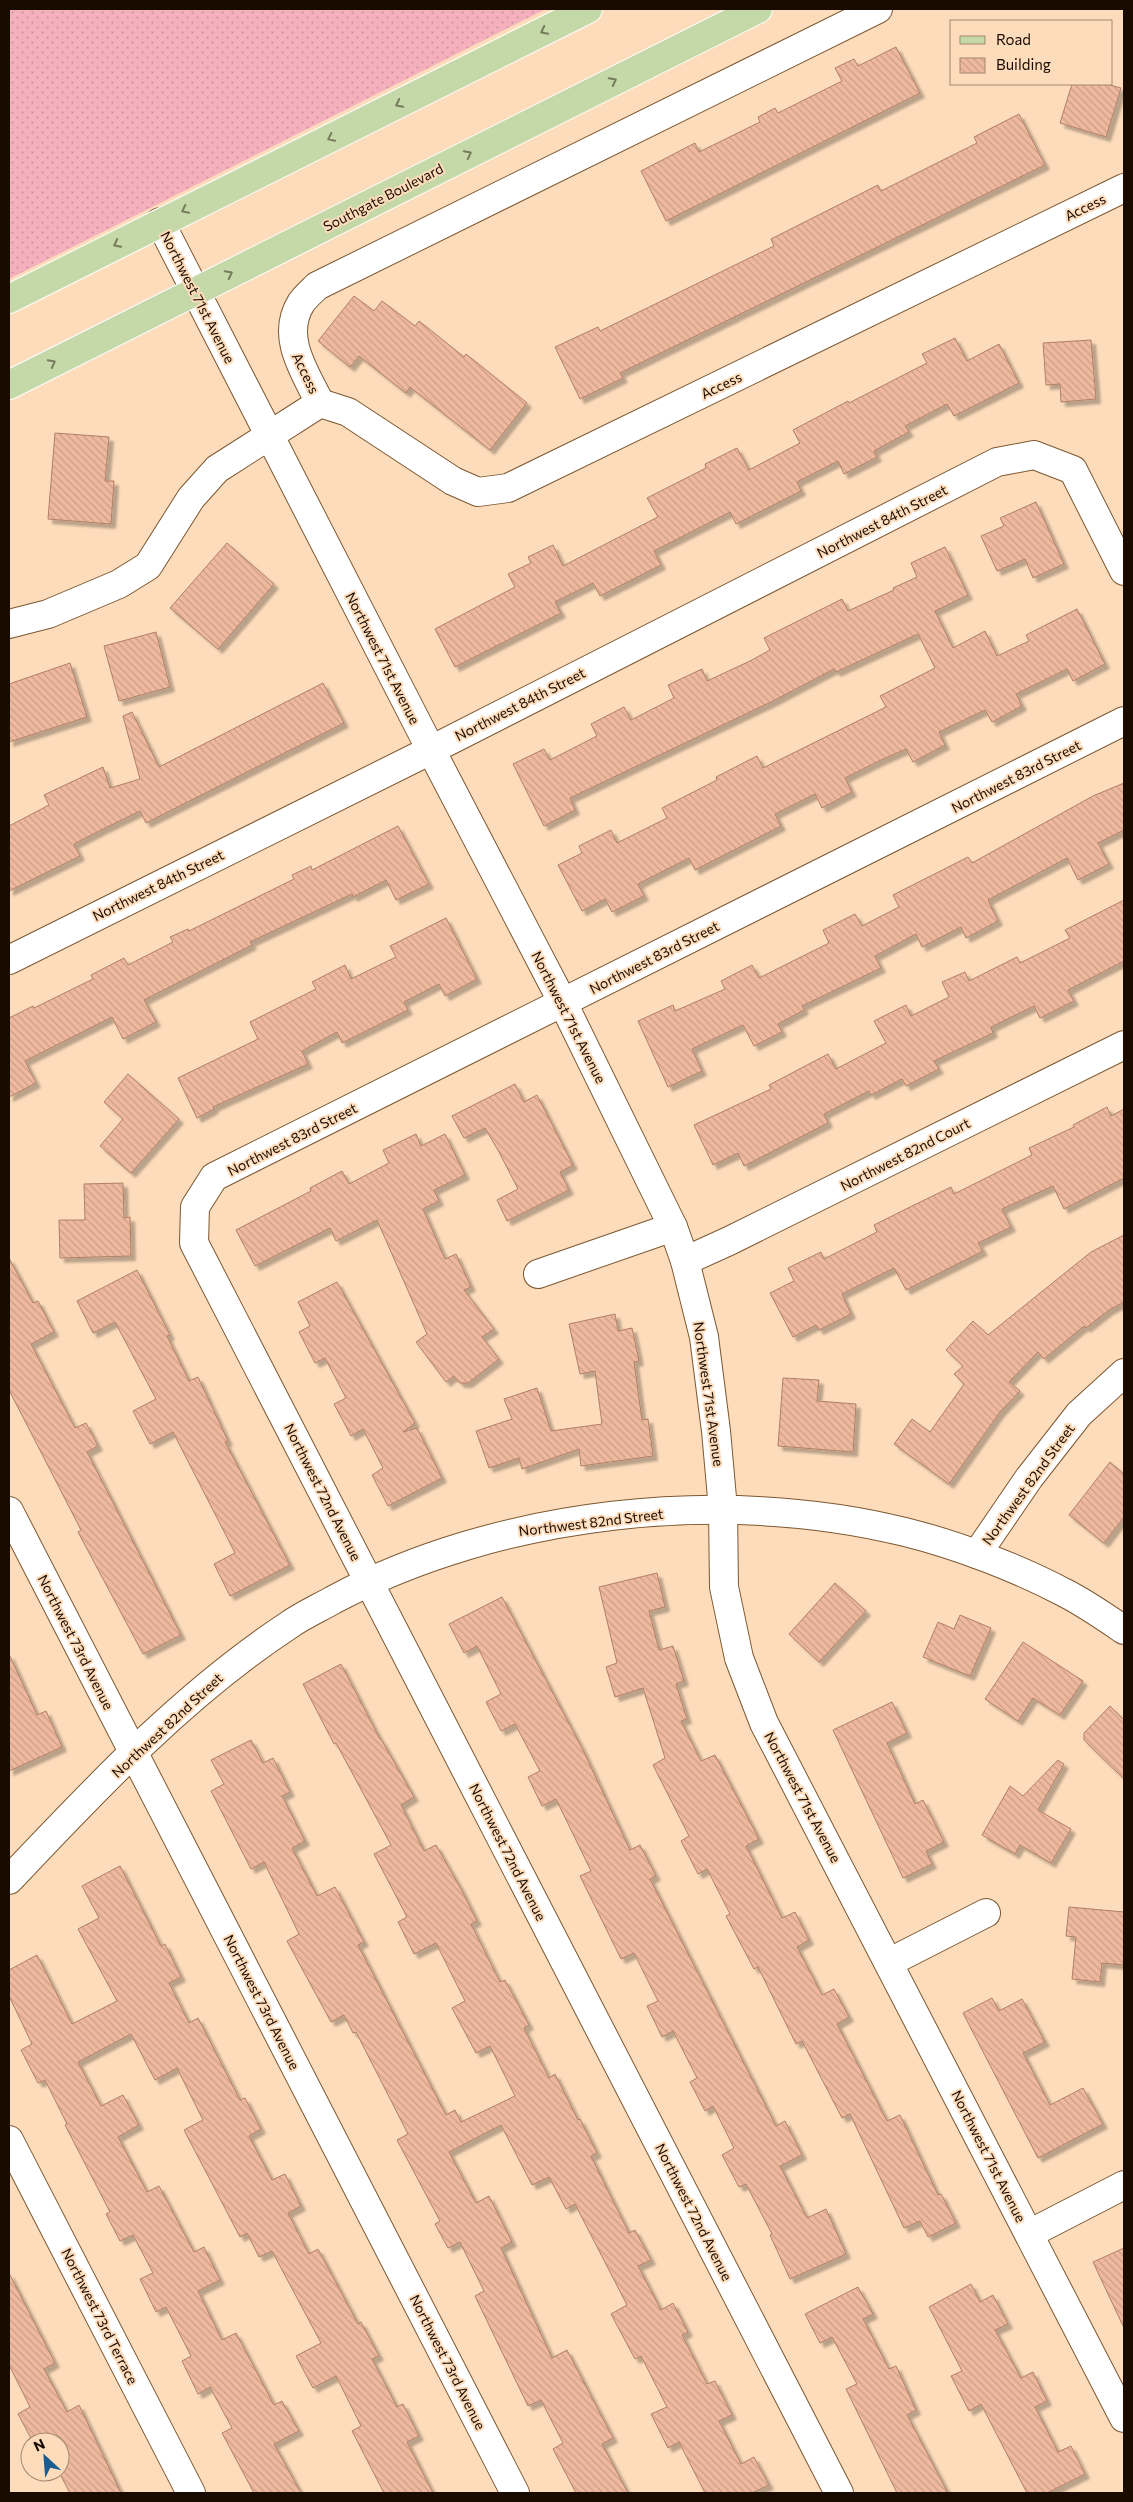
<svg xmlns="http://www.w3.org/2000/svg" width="1133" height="2502" font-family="Commissioner,sans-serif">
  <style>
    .grass { fill: url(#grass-dots) }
    .building { fill: url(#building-back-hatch); stroke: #b07f66; filter: url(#shadow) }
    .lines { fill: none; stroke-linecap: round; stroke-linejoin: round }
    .minor-casing { stroke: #7b5831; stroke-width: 30 }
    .major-casing { stroke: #fff; stroke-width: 30 }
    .minor { stroke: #fff; stroke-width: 28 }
    .major { stroke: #c4d8a8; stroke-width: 28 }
    .oneway { stroke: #777c5c }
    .labels { text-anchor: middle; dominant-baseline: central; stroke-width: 4; stroke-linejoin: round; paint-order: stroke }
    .street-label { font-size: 14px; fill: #190b00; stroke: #fddcbb }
  </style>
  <defs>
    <pattern id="grass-dots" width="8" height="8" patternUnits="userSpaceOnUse" patternTransform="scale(1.25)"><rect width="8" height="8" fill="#f4b0bc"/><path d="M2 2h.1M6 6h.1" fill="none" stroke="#d196a0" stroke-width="1.8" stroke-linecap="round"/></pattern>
    <pattern id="building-back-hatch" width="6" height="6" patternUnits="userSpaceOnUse" patternTransform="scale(1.25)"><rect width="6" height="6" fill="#eeb99e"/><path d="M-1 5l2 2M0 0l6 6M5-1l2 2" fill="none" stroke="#cc9e86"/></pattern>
    <filter id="shadow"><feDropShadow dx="4.5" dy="4.5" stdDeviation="1" flood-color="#0004"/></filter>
  </defs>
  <rect width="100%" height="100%" fill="#fddcbb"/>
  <path class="grass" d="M 9,9 L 546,9 L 9,279 Z"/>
  <g class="building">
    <path d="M 896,47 L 920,93 L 666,221 L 641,171 L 695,143 L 699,152 L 760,122 L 758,117 L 775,108 L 778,113 L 842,81 L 835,68 L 854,59 L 858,66 Z"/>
    <path d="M 1072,84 L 1106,84 L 1121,88 L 1106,137 L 1060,123 Z"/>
    <path d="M 1019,114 L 1045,165 L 620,373 L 623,378 L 580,399 L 555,347 L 598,327 L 600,331 L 774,246 L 771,239 L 878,185 L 881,191 L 977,143 L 974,137 Z"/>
    <path d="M 354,296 L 374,311 L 382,301 L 415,326 L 419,321 L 464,357 L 466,354 L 527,403 L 490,450 L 410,387 L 406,393 L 359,356 L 350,367 L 318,341 Z"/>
    <path d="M 955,338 L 967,361 L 999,344 L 1019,383 L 954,416 L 947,404 L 905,426 L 909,432 L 874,451 L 877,457 L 844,474 L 838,461 L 797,482 L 801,491 L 736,524 L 730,512 L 654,551 L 661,565 L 600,596 L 593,583 L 555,602 L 561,613 L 455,667 L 435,629 L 515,587 L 508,574 L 531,563 L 528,557 L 553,545 L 563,566 L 658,517 L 647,498 L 706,468 L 705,464 L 737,448 L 749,470 L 800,443 L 793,430 L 848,401 L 849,403 L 927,363 L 922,354 Z"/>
    <path d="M 1091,340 L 1096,399 L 1061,402 L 1060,384 L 1046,385 L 1043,343 Z"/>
    <path d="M 55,433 L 109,437 L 105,481 L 114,481 L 111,524 L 48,519 Z"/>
    <path d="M 1036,502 L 1064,564 L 1033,578 L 1025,559 L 997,571 L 981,536 L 1004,526 L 1000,518 Z"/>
    <path d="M 227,543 L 274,584 L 218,649 L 170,608 Z"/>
    <path d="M 945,547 L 968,595 L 935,611 L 953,648 L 985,631 L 997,656 L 1029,641 L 1026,635 L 1077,609 L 1105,664 L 1073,681 L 1067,669 L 1016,694 L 1022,706 L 992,722 L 985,710 L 939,732 L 945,745 L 913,762 L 906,749 L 881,760 L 845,778 L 852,792 L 822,808 L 815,794 L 775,814 L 781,826 L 695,870 L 689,858 L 638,884 L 644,896 L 612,912 L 605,899 L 582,911 L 558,865 L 582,853 L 579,846 L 611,830 L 617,843 L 667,818 L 662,808 L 717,780 L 716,777 L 757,756 L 763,768 L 886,707 L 880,696 L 935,668 L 918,634 L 836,672 L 834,669 L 773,701 L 570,798 L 575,810 L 544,826 L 513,764 L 544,749 L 550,760 L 597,736 L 591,724 L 624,707 L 631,720 L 674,698 L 668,685 L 702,669 L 707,681 L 750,661 L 770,650 L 764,638 L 842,599 L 848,611 L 894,590 L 893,588 L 917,577 L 911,563 Z"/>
    <path d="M 156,632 L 170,687 L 119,701 L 104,646 Z"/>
    <path d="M 70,663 L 87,717 L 9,742 L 9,684 Z"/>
    <path d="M 323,683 L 344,723 L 146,823 L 140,811 L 101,830 L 74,844 L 80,856 L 9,891 L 9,826 L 49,805 L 44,795 L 103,767 L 110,788 L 140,779 L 123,716 L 132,712 L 159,767 Z"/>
    <path d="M 1124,783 L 1124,830 L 1098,843 L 1109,864 L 1078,880 L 1067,858 L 988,900 L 998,921 L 966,938 L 961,927 L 922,947 L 916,934 L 875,956 L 881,968 L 802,1006 L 804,1010 L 778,1024 L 782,1032 L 754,1046 L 743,1025 L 692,1049 L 702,1071 L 668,1087 L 638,1021 L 673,1005 L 675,1011 L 725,989 L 721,981 L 752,965 L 759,978 L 829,943 L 823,930 L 855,914 L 862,926 L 899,907 L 893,895 L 968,857 L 972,863 L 1093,796 Z"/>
    <path d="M 398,826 L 429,884 L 396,900 L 386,880 L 353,897 L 352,894 L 250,942 L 252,945 L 144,1000 L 156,1022 L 123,1039 L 112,1017 L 25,1061 L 36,1083 L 9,1097 L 9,1018 L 33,1006 L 34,1008 L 93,979 L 91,975 L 124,958 L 128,965 L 173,942 L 170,937 L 188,929 L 189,931 L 294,879 L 292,875 L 311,866 L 312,870 Z"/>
    <path d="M 1124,900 L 1124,961 L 1068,990 L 1074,1001 L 1040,1018 L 1034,1006 L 991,1027 L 993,1033 L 934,1061 L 939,1069 L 906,1086 L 902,1079 L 871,1095 L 869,1091 L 824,1114 L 828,1123 L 744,1166 L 738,1153 L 713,1165 L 694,1125 L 771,1089 L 769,1085 L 828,1054 L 836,1069 L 886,1043 L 874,1021 L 906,1005 L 911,1016 L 949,997 L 942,982 L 965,972 L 969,981 L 1017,957 L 1020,963 L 1070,938 L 1065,930 Z"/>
    <path d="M 446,918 L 477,979 L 445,996 L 439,984 L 404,1002 L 408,1010 L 342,1043 L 337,1032 L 302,1051 L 308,1064 L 213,1107 L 214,1109 L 197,1118 L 178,1078 L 258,1039 L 250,1022 L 316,989 L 312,982 L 345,965 L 351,979 L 396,957 L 390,946 Z"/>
    <path d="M 128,1074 L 179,1119 L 131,1173 L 100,1146 L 123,1119 L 104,1102 Z"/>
    <path d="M 515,1084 L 524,1102 L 537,1095 L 573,1165 L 560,1172 L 569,1190 L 507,1221 L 497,1200 L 518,1189 L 499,1152 L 485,1128 L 464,1138 L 452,1116 Z"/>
    <path d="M 1107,1107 L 1111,1116 L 1124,1109 L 1124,1178 L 1064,1209 L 1053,1186 L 1002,1209 L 1011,1227 L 978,1243 L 983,1251 L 906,1290 L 894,1268 L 842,1294 L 851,1314 L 819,1330 L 816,1325 L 793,1337 L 770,1293 L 794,1281 L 788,1268 L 821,1252 L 824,1259 L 877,1232 L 874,1225 L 906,1209 L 951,1187 L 954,1194 L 1032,1155 L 1029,1148 L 1074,1127 L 1073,1125 Z"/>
    <path d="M 416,1134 L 421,1146 L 445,1134 L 465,1175 L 434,1190 L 439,1201 L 423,1209 L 445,1259 L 456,1254 L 471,1287 L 464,1290 L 494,1329 L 482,1337 L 499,1359 L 468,1383 L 460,1383 L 454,1376 L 446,1382 L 416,1342 L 427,1334 L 377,1220 L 336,1241 L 330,1228 L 255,1266 L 236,1230 L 311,1191 L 310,1188 L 342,1171 L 349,1184 L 389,1163 L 383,1150 Z"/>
    <path d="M 123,1183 L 124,1218 L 130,1217 L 131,1256 L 60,1258 L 59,1220 L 85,1220 L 84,1184 Z"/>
    <path d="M 1124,1235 L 1124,1302 L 1109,1310 L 1086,1328 L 1084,1326 L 1044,1359 L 1038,1352 L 1009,1382 L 1020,1391 L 1000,1412 L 949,1484 L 894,1444 L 912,1419 L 930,1432 L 964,1384 L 954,1374 L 963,1366 L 946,1350 L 973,1321 L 988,1335 L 1091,1252 Z"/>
    <path d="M 9,1258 L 33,1303 L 38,1301 L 54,1332 L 31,1344 L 75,1428 L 86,1423 L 98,1446 L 87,1452 L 181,1635 L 143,1654 L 78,1532 L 81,1530 L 9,1390 Z"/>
    <path d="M 137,1270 L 170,1335 L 167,1336 L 189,1381 L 198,1377 L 228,1441 L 225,1442 L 290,1565 L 230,1596 L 214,1564 L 235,1553 L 173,1432 L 150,1444 L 133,1411 L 156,1399 L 132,1354 L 115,1322 L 93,1333 L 77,1301 Z"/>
    <path d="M 337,1282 L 415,1423 L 403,1432 L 417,1428 L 442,1478 L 388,1506 L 372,1475 L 383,1468 L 363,1429 L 351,1436 L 334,1404 L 346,1398 L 325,1358 L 315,1363 L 299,1332 L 310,1326 L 298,1302 Z"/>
    <path d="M 615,1314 L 618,1331 L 632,1328 L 639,1361 L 634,1362 L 642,1420 L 648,1419 L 653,1456 L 581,1466 L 579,1449 L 522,1469 L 519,1458 L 489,1468 L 476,1431 L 512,1419 L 504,1399 L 537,1388 L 551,1431 L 602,1424 L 595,1371 L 580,1374 L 569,1324 Z"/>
    <path d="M 783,1378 L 819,1380 L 817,1401 L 856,1404 L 853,1452 L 778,1446 Z"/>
    <path d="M 1110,1462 L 1124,1474 L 1124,1517 L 1104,1543 L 1069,1515 Z"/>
    <path d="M 657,1573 L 665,1607 L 649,1611 L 659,1650 L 673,1646 L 684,1681 L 676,1684 L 687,1719 L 681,1721 L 701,1761 L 715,1755 L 759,1839 L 746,1846 L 782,1918 L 795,1912 L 809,1940 L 797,1947 L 822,1995 L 834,1989 L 849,2017 L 837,2024 L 887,2121 L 900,2115 L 938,2195 L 941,2194 L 956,2223 L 928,2237 L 920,2221 L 904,2228 L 850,2114 L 842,2118 L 802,2041 L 796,2044 L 758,1967 L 754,1969 L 726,1916 L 730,1914 L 707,1869 L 698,1874 L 681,1841 L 689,1836 L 653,1765 L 665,1758 L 643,1688 L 615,1697 L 606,1667 L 617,1663 L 599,1587 Z"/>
    <path d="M 835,1583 L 866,1611 L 819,1662 L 789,1634 Z"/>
    <path d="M 502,1597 L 583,1750 L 630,1850 L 640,1845 L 656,1876 L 650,1879 L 776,2126 L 785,2121 L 802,2155 L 780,2166 L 807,2218 L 826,2209 L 846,2254 L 790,2279 L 770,2235 L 772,2234 L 746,2184 L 739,2187 L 722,2155 L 734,2148 L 713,2106 L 705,2111 L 690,2082 L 697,2078 L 673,2031 L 662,2037 L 647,2006 L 658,2001 L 634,1953 L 621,1959 L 580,1876 L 591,1871 L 556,1799 L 542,1806 L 528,1777 L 540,1771 L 515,1724 L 501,1731 L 486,1702 L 501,1694 L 477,1646 L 464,1653 L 449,1624 Z"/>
    <path d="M 960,1615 L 991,1628 L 970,1676 L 923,1657 L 938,1622 L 954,1629 Z"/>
    <path d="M 1023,1642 L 1083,1681 L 1060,1715 L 1033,1698 L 1018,1721 L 985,1699 Z"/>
    <path d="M 9,1654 L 37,1715 L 46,1711 L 62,1747 L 9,1771 Z"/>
    <path d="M 341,1664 L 380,1739 L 381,1739 L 414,1797 L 401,1805 L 424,1851 L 436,1845 L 461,1889 L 477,1921 L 471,1924 L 500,1982 L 505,1980 L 529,2025 L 524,2028 L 549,2078 L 555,2074 L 578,2120 L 580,2119 L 597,2153 L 591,2156 L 607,2189 L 629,2233 L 635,2230 L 651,2260 L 638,2266 L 661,2310 L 673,2303 L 688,2332 L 682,2335 L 707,2384 L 715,2381 L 732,2415 L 719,2421 L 741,2464 L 754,2457 L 769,2485 L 752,2493 L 705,2493 L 679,2442 L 668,2448 L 651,2414 L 667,2407 L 641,2356 L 635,2359 L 611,2314 L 627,2305 L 575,2204 L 566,2209 L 549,2177 L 532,2185 L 501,2125 L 449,2152 L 476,2203 L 489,2196 L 512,2242 L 501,2248 L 552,2358 L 567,2350 L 613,2438 L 602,2444 L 628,2493 L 576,2493 L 553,2449 L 563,2443 L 541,2400 L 528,2406 L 475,2296 L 484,2291 L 460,2242 L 448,2248 L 435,2224 L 440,2221 L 397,2140 L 408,2134 L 356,2032 L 353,2033 L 344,2015 L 331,2022 L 287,1941 L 299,1934 L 264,1862 L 251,1869 L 211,1791 L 224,1784 L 211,1760 L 251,1740 L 263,1763 L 273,1758 L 290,1792 L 282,1796 L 305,1841 L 292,1848 L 317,1896 L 335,1887 L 364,1942 L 358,1945 L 446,2115 L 455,2110 L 461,2122 L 515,2096 L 490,2046 L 476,2053 L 452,2008 L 465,2001 L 436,1943 L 414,1954 L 398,1922 L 407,1917 L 374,1854 L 391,1845 L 336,1743 L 334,1744 L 303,1684 Z"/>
    <path d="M 892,1702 L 907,1733 L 887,1743 L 915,1804 L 923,1800 L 944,1842 L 926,1851 L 932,1864 L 903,1878 L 833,1730 Z"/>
    <path d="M 1110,1706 L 1124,1720 L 1124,1779 L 1084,1740 L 1084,1733 Z"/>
    <path d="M 1058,1760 L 1064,1764 L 1038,1810 L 1071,1829 L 1051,1863 L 1020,1845 L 1015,1854 L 982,1835 L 1010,1786 L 1023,1796 Z"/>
    <path d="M 120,1866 L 161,1946 L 165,1944 L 181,1977 L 169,1983 L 189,2023 L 198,2018 L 240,2100 L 245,2098 L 261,2129 L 249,2136 L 272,2180 L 285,2174 L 301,2206 L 288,2213 L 309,2254 L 318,2249 L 358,2324 L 361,2322 L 379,2356 L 372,2359 L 397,2407 L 403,2404 L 419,2436 L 407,2442 L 433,2493 L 384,2493 L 352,2431 L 361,2426 L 336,2376 L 313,2388 L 296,2356 L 321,2343 L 272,2251 L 259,2257 L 247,2233 L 240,2237 L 184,2130 L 203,2120 L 177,2068 L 155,2080 L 131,2034 L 78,2062 L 101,2106 L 123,2095 L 139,2125 L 118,2137 L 147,2192 L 159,2186 L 194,2252 L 204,2247 L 220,2280 L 198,2291 L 222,2340 L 236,2333 L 274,2405 L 282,2401 L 299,2431 L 274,2444 L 301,2493 L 254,2493 L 222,2433 L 232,2428 L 210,2387 L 198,2394 L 182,2361 L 191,2356 L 166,2307 L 156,2312 L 140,2279 L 153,2273 L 133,2235 L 120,2241 L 106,2214 L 110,2212 L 65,2125 L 67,2124 L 45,2080 L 38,2083 L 21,2050 L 32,2044 L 9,1996 L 9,1970 L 37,1955 L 72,2024 L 117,2001 L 78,1929 L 99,1918 L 82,1886 Z"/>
    <path d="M 1069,1907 L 1124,1912 L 1124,1965 L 1102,1963 L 1100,1982 L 1072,1979 L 1076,1937 L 1066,1936 Z"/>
    <path d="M 992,1998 L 999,2011 L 1022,1999 L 1045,2042 L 1023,2053 L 1050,2105 L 1083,2088 L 1103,2124 L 1038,2158 L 963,2013 Z"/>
    <path d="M 1124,2248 L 1124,2328 L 1093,2262 Z"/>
    <path d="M 9,2273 L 55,2363 L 44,2369 L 67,2412 L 79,2405 L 121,2493 L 70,2493 L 60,2474 L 60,2442 L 33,2442 L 18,2414 L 30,2407 L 9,2365 Z"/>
    <path d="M 971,2284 L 980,2302 L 993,2295 L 1008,2324 L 995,2330 L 1021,2378 L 1033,2372 L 1047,2401 L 1035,2407 L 1058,2452 L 1071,2446 L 1085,2474 L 1047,2493 L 1027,2493 L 981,2404 L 969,2411 L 951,2376 L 962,2371 L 929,2307 Z"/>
    <path d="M 858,2287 L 873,2314 L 863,2319 L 889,2369 L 896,2366 L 916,2410 L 907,2415 L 948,2493 L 897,2493 L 846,2389 L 857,2384 L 832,2337 L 820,2343 L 805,2314 Z"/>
  </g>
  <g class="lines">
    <g class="minor-casing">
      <g id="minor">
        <path d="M 160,222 L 431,750 L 563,1003 L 673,1227 L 685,1261 L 704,1337 L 716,1431 L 723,1509 L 724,1587 L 739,1658 L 764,1723 L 1124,2418"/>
        <path d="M 320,403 L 348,412 L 453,481 L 478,492 L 508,488 L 1124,188"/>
        <path d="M 9,624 L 48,614 L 119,584 L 148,566 L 191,498 L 217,469 L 320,403 C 305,372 280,337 301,303 C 305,297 312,291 317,286 L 878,9"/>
        <path d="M 9,960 L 431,750 L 997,462 L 1034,455 L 1073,470 L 1124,571"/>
        <path d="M 685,1261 L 729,1241 L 1124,1045"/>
        <path d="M 538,1274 L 673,1227"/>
        <path d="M 9,1511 L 515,2493"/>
        <path d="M 977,1554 L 1029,1478 L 1079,1414 L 1124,1373"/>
        <path d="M 9,1880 C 95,1789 184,1694 289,1625 C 303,1615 319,1608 333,1600 C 499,1511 723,1487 905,1532 C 957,1545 1018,1568 1065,1593 C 1085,1603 1105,1617 1124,1630"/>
        <path d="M 890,1962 L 986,1913"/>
        <path d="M 9,2140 L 191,2493"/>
        <path d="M 1029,2234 L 1124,2185"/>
        <path d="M 839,2493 L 194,1243 L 195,1207 L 214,1177 L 1124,721"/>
      </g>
    </g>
    <g class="major-casing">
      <g id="major">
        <path d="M 9,299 L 588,9"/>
        <path d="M 9,385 L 758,9"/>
      </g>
    </g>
    <use href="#minor" class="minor"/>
    <use href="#major" class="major"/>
  </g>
  <defs><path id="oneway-chevron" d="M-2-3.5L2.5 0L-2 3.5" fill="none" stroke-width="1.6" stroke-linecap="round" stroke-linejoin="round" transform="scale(1.25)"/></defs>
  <g class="oneway">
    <use href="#oneway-chevron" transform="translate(544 31) rotate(153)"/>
    <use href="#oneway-chevron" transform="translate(613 81) rotate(-27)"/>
    <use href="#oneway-chevron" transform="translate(399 104) rotate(153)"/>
    <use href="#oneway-chevron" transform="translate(331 138) rotate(154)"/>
    <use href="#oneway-chevron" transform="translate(468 154) rotate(-27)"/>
    <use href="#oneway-chevron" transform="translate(185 210) rotate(154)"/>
    <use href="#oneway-chevron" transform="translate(117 244) rotate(153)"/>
    <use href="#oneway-chevron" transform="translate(229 274) rotate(-27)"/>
    <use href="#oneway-chevron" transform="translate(52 363) rotate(-27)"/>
  </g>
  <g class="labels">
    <g class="street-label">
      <text transform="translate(383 197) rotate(-27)">Southgate Boulevard</text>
      <text transform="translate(1085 207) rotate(-26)">Access</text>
      <text transform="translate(198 297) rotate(63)">Northwest 71st Avenue</text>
      <text transform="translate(306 373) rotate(64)">Access</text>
      <text transform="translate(721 385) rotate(-26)">Access</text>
      <text transform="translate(882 521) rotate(-27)">Northwest 84th Street</text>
      <text transform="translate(383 658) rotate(63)">Northwest 71st Avenue</text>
      <text transform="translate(520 704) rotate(-27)">Northwest 84th Street</text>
      <text transform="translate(1016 776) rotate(-27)">Northwest 83rd Street</text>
      <text transform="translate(158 885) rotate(-26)">Northwest 84th Street</text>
      <text transform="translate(654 957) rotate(-27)">Northwest 83rd Street</text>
      <text transform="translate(569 1017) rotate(63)">Northwest 71st Avenue</text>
      <text transform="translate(292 1139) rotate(-27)">Northwest 83rd Street</text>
      <text transform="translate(905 1154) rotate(-27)">Northwest 82nd Court</text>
      <text transform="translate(709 1394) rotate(82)">Northwest 71st Avenue</text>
      <text transform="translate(1028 1484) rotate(-54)">Northwest 82nd Street</text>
      <text transform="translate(323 1492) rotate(63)">Northwest 72nd Avenue</text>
      <text transform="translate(591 1522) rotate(-7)">Northwest 82nd Street</text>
      <text transform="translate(76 1642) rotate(63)">Northwest 73rd Avenue</text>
      <text transform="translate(167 1725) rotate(-43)">Northwest 82nd Street</text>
      <text transform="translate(803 1797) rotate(62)">Northwest 71st Avenue</text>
      <text transform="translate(508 1852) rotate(63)">Northwest 72nd Avenue</text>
      <text transform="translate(262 2002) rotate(63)">Northwest 73rd Avenue</text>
      <text transform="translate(989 2156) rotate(63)">Northwest 71st Avenue</text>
      <text transform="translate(694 2212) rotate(63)">Northwest 72nd Avenue</text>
      <text transform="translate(100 2316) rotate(63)">Northwest 73rd Terrace</text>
      <text transform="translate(448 2362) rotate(63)">Northwest 73rd Avenue</text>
    </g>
  </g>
  <rect width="1133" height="2502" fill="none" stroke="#190b00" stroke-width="20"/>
  <rect x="950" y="20" width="162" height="65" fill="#fddcbb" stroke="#a28870"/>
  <rect x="960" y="36" width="25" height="8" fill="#c4d8a8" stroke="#a28870"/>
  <text x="996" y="45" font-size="15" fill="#190b00">Road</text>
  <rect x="960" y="58" width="25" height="15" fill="url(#building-back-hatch)" stroke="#a28870"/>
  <text x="996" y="70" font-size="15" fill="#190b00">Building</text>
  <g transform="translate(45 2457) rotate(334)"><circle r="24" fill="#fddcbb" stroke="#a28870"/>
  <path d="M0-4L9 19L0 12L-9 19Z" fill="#1a5d92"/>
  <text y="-8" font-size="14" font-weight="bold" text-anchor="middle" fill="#190b00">N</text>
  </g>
</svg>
